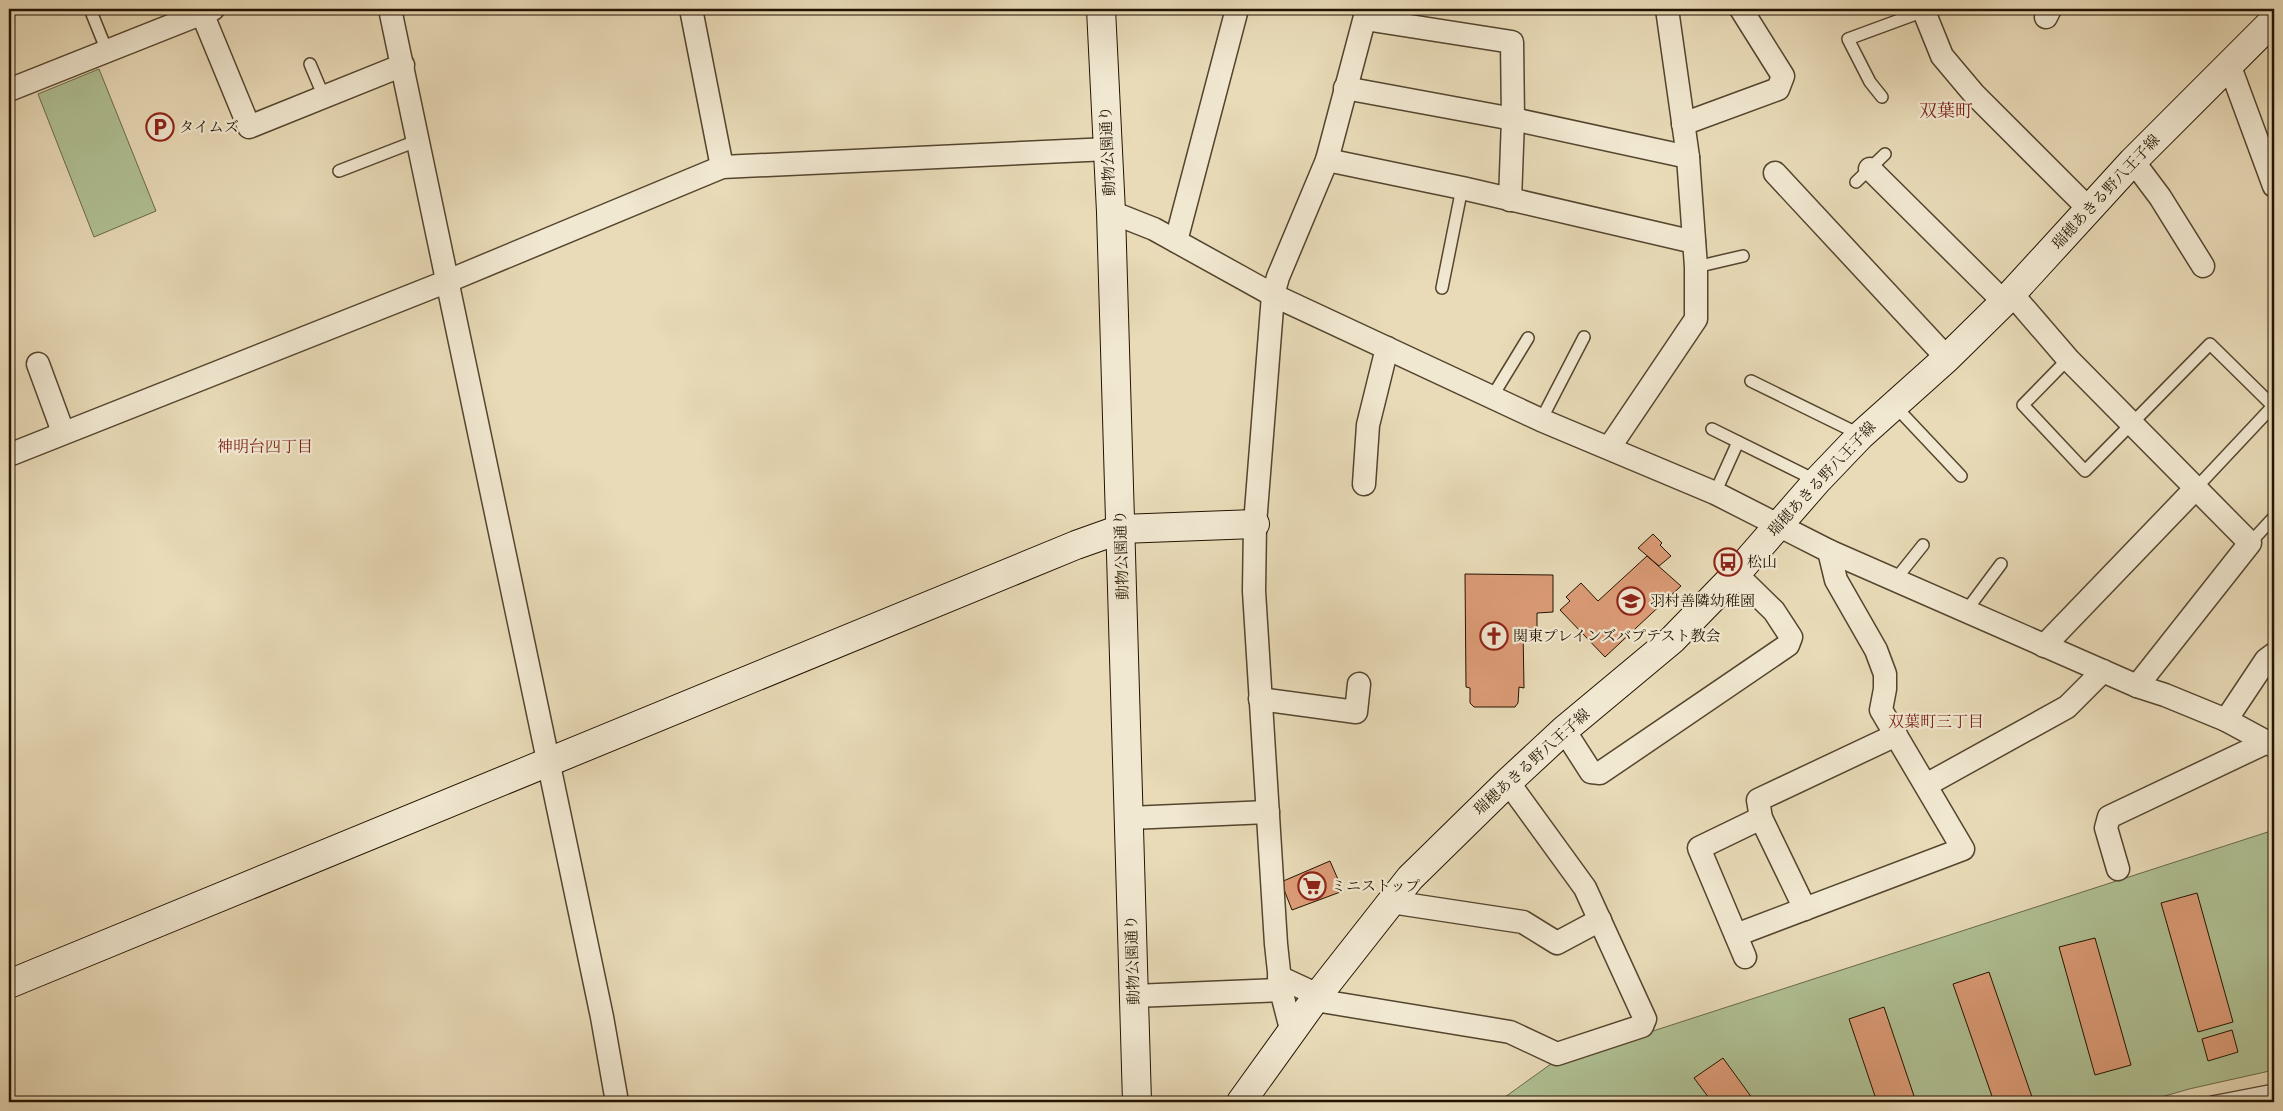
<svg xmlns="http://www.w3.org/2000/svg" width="2283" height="1111" font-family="'Libre Bodoni','Noto Serif JP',serif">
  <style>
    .green { fill: #b0c194; stroke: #696a4a }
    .building { fill: #dc9c77; stroke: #221300 }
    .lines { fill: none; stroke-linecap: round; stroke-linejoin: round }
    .lane-casing { stroke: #54452e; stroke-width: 14 }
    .street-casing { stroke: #54452e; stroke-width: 25 }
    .secondary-casing { stroke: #221300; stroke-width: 30 }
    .lane { stroke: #f1e8d1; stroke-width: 11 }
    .street { stroke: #f1e8d1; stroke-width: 22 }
    .secondary { stroke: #f1e8d1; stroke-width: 28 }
    .labels { text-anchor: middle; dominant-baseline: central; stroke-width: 4.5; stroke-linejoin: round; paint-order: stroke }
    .poi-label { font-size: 15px; fill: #221300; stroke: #f1e8d1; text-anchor: start }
    .street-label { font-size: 15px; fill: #221300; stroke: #f1e8d1 }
    .neighbourhood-label { font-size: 16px; fill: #7a1f14; stroke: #f1e8d1 }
    .quarter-label { font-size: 18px; fill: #7a1f14; stroke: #f1e8d1 }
  </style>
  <rect width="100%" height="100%" fill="#e9dbb8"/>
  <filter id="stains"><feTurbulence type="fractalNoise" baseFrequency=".004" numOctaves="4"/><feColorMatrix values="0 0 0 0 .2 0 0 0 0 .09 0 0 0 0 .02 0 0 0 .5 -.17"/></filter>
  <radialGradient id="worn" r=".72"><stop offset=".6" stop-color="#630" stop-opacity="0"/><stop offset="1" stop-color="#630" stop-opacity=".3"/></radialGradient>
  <g class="green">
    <path d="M 99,69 L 156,211 L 94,237 L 38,94 Z"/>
    <path d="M 2274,830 L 2274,1070 L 2189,1089 L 2144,1102 L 1498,1102 L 1551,1064 Z"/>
  </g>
  <g class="building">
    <path d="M 1653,534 L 1662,543 L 1660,545 L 1671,556 L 1659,566 L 1638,548 Z"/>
    <path d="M 1647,556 L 1681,586 L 1605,657 L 1560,610 L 1570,601 L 1566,597 L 1581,583 L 1598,601 Z"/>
    <path d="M 1465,574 L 1553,575 L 1553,612 L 1537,613 L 1537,630 L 1523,630 L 1524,688 L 1519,687 L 1518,703 L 1515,707 L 1474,707 L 1470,703 L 1470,688 L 1466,687 Z"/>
    <path d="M 1330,861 L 1343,891 L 1292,910 L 1281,882 Z"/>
    <path d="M 2197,893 L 2233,1022 L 2198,1032 L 2161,903 Z"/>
    <path d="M 2095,938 L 2131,1065 L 2095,1075 L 2059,947 Z"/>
    <path d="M 1989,972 L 2032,1097 L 2017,1102 L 1994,1102 L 1953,984 Z"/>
    <path d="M 1884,1007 L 1916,1102 L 1877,1102 L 1849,1019 Z"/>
    <path d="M 2232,1030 L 2238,1052 L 2208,1061 L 2202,1039 Z"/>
    <path d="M 1723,1058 L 1755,1102 L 1712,1102 L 1694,1078 Z"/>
  </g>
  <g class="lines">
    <g class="lane-casing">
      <g id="lane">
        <path d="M 90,9 L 107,51"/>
        <path d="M 310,64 L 324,97"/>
        <path d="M 1882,97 L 1870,82 L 1848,39 L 1924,11"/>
        <path d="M 339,171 L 419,140"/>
        <path d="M 1856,182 L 1885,154"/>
        <path d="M 1696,267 L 1743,256"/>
        <path d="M 1442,288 L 1462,188"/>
        <path d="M 2068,359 L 2023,405 L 2085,471 L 2210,344 L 2273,406 L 2196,488"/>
        <path d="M 1751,381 L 1861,435"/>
        <path d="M 1492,397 L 1528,338"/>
        <path d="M 1894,405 L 1961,476"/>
        <path d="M 1541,420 L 1584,337"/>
        <path d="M 1712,429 L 1817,481"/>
        <path d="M 1715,493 L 1738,442"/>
        <path d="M 2250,543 L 2274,517"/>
        <path d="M 1895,580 L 1923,545"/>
        <path d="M 1966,611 L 2001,564"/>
        <path d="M 2212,1102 L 2274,1090"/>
      </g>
    </g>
    <g class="street-casing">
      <g id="street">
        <path d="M 390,9 L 602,1017 L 617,1102"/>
        <path d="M 691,9 L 722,167"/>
        <path d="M 1923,9 L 1942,56 L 1974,94 L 2089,209"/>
        <path d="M 202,13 L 249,127 L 403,65"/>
        <path d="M 2046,17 L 2050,9"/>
        <path d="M 1365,19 L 1512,42 L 1513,119 L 1510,200"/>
        <path d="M 2229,64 L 2274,186"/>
        <path d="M 1345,88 L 1513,119 L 1688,157"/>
        <path d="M 9,90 L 213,9"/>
        <path d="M 1683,124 L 1778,89 L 1783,76 L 1741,9"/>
        <path d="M 1327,160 L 1462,188 L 1694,242"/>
        <path d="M 2133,161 L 2160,197 L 2203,266"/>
        <path d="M 1870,169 L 2004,302"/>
        <path d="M 1775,173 L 1947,358"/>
        <path d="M 1111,212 L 1154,229 L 1273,295 L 1541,420 L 1715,493 L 1829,551 L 2137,686 L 2165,695 L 2226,720 L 2274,746"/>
        <path d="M 1176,241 L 1237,9"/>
        <path d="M 2012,294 L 2068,359 L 2250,543 L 2137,686"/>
        <path d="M 38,364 L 63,432"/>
        <path d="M 1609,448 L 1696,319 L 1696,267 L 1688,157 L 1667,9"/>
        <path d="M 9,455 L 448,281 L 722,167 L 1109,149"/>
        <path d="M 1364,484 L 1368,425 L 1387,348"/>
        <path d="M 2044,646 L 2196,488"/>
        <path d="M 1260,699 L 1356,712 L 1359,684"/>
        <path d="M 2226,720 L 2266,660 L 2274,654"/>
        <path d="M 1564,730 L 1591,772 L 1600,773 L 1788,645 L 1791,637 L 1774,611 L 1736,574"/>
        <path d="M 1926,785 L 2067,707 L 2103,671"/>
        <path d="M 1129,818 L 1268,812"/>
        <path d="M 2118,869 L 2106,828 L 2109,817 L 2265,743"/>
        <path d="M 1391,902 L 1523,922 L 1557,943 L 1600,920"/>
        <path d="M 1805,909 L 1761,818 L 1758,800 L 1896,735"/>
        <path d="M 1736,935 L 1963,849 L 1881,710 L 1885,689 L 1885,674 L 1876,650 L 1836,580 L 1829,551"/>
        <path d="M 1745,957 L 1699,848 L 1761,818"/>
        <path d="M 1279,977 L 1318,995"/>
        <path d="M 1134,996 L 1281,990"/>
        <path d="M 1315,1000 L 1510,1032 L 1557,1054 L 1642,1026 L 1645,1019 L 1585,888 L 1508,782"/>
        <path d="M 1292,1033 L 1281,990 L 1276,944 L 1254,591 L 1255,524 L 1273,295 L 1278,277 L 1327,160 L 1367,9"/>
      </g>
    </g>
    <g class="secondary-casing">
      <g id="secondary">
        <path d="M 1101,9 L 1111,212 L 1137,1102"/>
        <path d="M 9,984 L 1076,545 L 1121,529 L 1255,524"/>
        <path d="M 1241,1102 L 1318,995 L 1410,878 L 1508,782 L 1564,730 L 1672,640 L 1736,574 L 1817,481 L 1861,435 L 1947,358 L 2004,302 L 2133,161 L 2274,20"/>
      </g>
    </g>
    <use href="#lane" class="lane"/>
    <use href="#street" class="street"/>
    <use href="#secondary" class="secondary"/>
  </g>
  <defs>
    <g id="parking-ring" transform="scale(1.4375)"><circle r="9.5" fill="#f1e8d1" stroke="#8f2418" stroke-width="1.5"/><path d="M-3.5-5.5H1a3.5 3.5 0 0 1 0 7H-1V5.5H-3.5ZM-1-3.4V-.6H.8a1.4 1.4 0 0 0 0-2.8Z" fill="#8f2418"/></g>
    <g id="bus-ring" transform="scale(1.4375)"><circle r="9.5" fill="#f1e8d1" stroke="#8f2418" stroke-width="1.5"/><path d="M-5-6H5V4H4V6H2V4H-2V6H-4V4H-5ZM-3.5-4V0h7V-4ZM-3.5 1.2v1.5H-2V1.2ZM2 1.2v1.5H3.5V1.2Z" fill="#8f2418"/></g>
    <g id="school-ring" transform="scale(1.4375)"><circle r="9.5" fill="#f1e8d1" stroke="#8f2418" stroke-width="1.5"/><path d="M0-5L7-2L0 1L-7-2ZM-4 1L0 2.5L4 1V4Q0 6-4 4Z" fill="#8f2418"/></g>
    <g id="church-ring" transform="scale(1.4375)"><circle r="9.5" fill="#f1e8d1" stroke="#8f2418" stroke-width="1.5"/><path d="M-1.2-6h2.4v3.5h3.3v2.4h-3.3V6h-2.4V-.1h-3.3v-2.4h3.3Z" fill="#8f2418"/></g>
    <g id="supermarket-ring" transform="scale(1.4375)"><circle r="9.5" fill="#f1e8d1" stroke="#8f2418" stroke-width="1.5"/><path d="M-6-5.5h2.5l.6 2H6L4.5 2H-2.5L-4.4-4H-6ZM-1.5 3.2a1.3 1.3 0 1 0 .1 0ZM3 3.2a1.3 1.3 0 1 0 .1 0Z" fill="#8f2418"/></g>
  </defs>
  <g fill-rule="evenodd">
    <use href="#parking-ring" x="160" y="127"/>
    <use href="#bus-ring" x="1728" y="562"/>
    <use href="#school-ring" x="1631" y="601"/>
    <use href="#church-ring" x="1494" y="636"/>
    <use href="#supermarket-ring" x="1312" y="886"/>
  </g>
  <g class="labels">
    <g class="poi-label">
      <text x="179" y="127">タイムズ</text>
      <text x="1747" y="562">松山</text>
      <text x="1650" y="601">羽村善隣幼稚園</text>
      <text x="1513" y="636">関東プレインズバプテスト教会</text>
      <text x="1331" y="886">ミニストップ</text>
    </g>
    <g class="street-label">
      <text transform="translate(1108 151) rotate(-93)">動物公園通り</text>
      <text transform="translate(2106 192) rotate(-47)">瑞穂あきる野八王子線</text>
      <text transform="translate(1822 479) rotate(-47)">瑞穂あきる野八王子線</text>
      <text transform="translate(1122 555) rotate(-92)">動物公園通り</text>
      <text transform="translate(1532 762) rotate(-42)">瑞穂あきる野八王子線</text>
      <text transform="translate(1133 960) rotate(-92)">動物公園通り</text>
    </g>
    <g class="neighbourhood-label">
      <text x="265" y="447">神明台四丁目</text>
      <text x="1936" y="722">双葉町三丁目</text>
    </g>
    <g class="quarter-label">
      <text x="1946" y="111">双葉町</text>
    </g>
  </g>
  <rect width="2283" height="1111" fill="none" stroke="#e9dbb8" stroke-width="30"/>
  <rect x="10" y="10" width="2263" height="1091" fill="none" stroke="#221300" stroke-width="2.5"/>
  <rect x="15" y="15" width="2253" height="1081" fill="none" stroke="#221300"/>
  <rect width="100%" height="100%" filter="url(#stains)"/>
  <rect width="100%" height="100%" fill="url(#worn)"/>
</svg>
